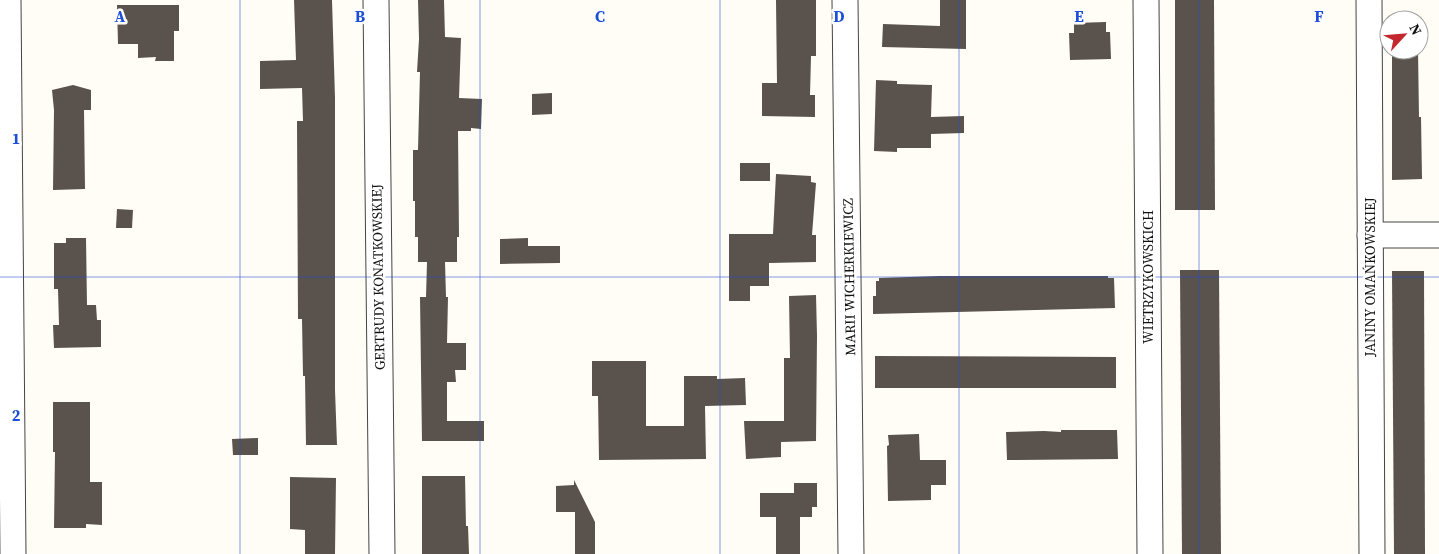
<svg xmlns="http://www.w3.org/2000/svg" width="1439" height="554" font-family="'Source Serif 4',serif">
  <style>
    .building { fill: #5a524d }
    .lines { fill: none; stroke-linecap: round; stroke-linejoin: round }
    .minor-casing { stroke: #444; stroke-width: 27 }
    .minor { stroke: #fff; stroke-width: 25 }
    .grid { fill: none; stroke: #1d4ed8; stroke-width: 1; stroke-opacity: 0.55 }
    .labels { text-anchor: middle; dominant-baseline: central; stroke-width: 5; stroke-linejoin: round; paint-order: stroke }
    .street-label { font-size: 14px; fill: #111; stroke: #fff }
    .grid-label { font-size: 16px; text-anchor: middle; font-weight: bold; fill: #1d4ed8; stroke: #fff; stroke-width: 5; stroke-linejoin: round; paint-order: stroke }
  </style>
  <rect width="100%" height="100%" fill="#fffdf5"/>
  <g class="building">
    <path d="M 294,0 L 332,0 L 335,98 L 335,390 L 337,445 L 306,445 L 305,376 L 303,376 L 302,319 L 298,319 L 297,121 L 303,121 L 302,88 L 260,89 L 260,61 L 296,60 Z"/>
    <path d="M 418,0 L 444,0 L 445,37 L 461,38 L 459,98 L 482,99 L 481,129 L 471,128 L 471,131 L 458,131 L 459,237 L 457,237 L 457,262 L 445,262 L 446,297 L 448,297 L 447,343 L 466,343 L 466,370 L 455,370 L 456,382 L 447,382 L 447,421 L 484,421 L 484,441 L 422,441 L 420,297 L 426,297 L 427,262 L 418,262 L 418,237 L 415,237 L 415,201 L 413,201 L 413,150 L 418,150 L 420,72 L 417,72 L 419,39 Z"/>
    <path d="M 776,0 L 816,0 L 816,56 L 811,56 L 810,95 L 815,95 L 815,117 L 762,116 L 762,83 L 777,83 Z"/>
    <path d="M 940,0 L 966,0 L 966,49 L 882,47 L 883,24 L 940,26 Z"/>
    <path d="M 1175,0 L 1214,0 L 1215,210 L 1175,210 Z"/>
    <path d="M 117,5 L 179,5 L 179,31 L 174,31 L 174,61 L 155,61 L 156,57 L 138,58 L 138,44 L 118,44 Z"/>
    <path d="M 1106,22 L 1106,32 L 1110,32 L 1111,59 L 1070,60 L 1069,33 L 1074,33 L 1074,23 Z"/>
    <path d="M 1392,50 L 1418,50 L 1419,117 L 1421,117 L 1422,179 L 1392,180 Z"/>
    <path d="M 876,80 L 897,81 L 897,84 L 932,85 L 931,117 L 964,116 L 964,133 L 931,134 L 931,148 L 897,148 L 897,152 L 874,151 Z"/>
    <path d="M 73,85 L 91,90 L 91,110 L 84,110 L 85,189 L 53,190 L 54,110 L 52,90 Z"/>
    <path d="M 552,93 L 552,114 L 532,115 L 532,94 Z"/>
    <rect x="740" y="163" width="30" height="18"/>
    <path d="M 776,174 L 811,176 L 811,182 L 816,183 L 812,235 L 816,235 L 816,262 L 769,263 L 769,286 L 750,286 L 750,301 L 729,301 L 729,234 L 773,234 Z"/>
    <path d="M 117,209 L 133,210 L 132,228 L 116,228 Z"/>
    <path d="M 66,238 L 86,238 L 87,305 L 96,305 L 97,320 L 101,320 L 101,347 L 54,348 L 53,325 L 59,325 L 58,289 L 54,289 L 54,243 L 66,243 Z"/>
    <path d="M 528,238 L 528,246 L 560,246 L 560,263 L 500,264 L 500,239 Z"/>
    <path d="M 1180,270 L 1219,270 L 1221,554 L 1182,554 Z"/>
    <path d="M 1392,271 L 1424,271 L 1425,554 L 1394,554 Z"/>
    <path d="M 939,276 L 1108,276 L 1108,278 L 1114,278 L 1115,308 L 873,314 L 873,296 L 876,296 L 876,281 L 879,281 L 879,278 Z"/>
    <path d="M 816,295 L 817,336 L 816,441 L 781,442 L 781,457 L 746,459 L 744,421 L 784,421 L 784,358 L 790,358 L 789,296 Z"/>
    <path d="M 875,356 L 1116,357 L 1116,388 L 875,388 Z"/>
    <path d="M 592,361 L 646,361 L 646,426 L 684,426 L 684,376 L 717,376 L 717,379 L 745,378 L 746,405 L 705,406 L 706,459 L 599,460 L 598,396 L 592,396 Z"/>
    <path d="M 53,402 L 90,402 L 90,482 L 102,482 L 102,525 L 86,524 L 86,528 L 54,528 L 55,452 L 53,452 Z"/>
    <path d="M 1061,430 L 1117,430 L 1118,459 L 1007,460 L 1006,432 L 1044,431 L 1061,432 Z"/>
    <path d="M 919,434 L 920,460 L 946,460 L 946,485 L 931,485 L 931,500 L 888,501 L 887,446 L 889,445 L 888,435 Z"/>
    <path d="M 258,438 L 258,455 L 233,455 L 232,439 Z"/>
    <path d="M 422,476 L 465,476 L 466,526 L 468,526 L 469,554 L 422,554 Z"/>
    <path d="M 290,477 L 336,478 L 335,554 L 305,554 L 305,530 L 290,529 Z"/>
    <path d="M 574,480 L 595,522 L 595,554 L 575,554 L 575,512 L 556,512 L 556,486 L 574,485 Z"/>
    <path d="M 794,483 L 817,483 L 817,507 L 812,507 L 812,517 L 800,517 L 800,554 L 776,554 L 776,517 L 760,517 L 760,493 L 794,493 Z"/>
  </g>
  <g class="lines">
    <g class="minor-casing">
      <g id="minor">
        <path d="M 8,0 L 13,554"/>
        <path d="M 376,0 L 382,554"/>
        <path d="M 845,0 L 851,554"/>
        <path d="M 1146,0 L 1150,554"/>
        <path d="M 1369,0 L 1372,554"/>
        <path d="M 1370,235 L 1439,235"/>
      </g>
    </g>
    <use href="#minor" class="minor"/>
  </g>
  <path class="grid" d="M 240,0 L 240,554M 480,0 L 480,554M 720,0 L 720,554M 959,0 L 959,554M 1199,0 L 1199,554M 0,277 L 1439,277"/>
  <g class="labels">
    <g class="street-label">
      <text transform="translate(378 277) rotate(-91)">GERTRUDY KONATKOWSKIEJ</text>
      <text transform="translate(849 277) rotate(-91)">MARII WICHERKIEWICZ</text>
      <text transform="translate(1148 277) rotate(-90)">WIETRZYKOWSKICH</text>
      <text transform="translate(1370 277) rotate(-90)">JANINY OMAŃKOWSKIEJ</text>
    </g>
  </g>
  <g class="grid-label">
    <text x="120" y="22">A</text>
    <text x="360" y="22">B</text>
    <text x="600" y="22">C</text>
    <text x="839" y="22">D</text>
    <text x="1079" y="22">E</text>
    <text x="1319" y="22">F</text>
    <text x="16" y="144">1</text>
    <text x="16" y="421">2</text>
  </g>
  <g transform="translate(1404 35) rotate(64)"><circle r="24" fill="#ffffff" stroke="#a0a0a0"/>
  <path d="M0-4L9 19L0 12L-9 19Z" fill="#c4262e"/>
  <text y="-8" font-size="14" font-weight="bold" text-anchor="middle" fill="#111111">N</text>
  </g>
</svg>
